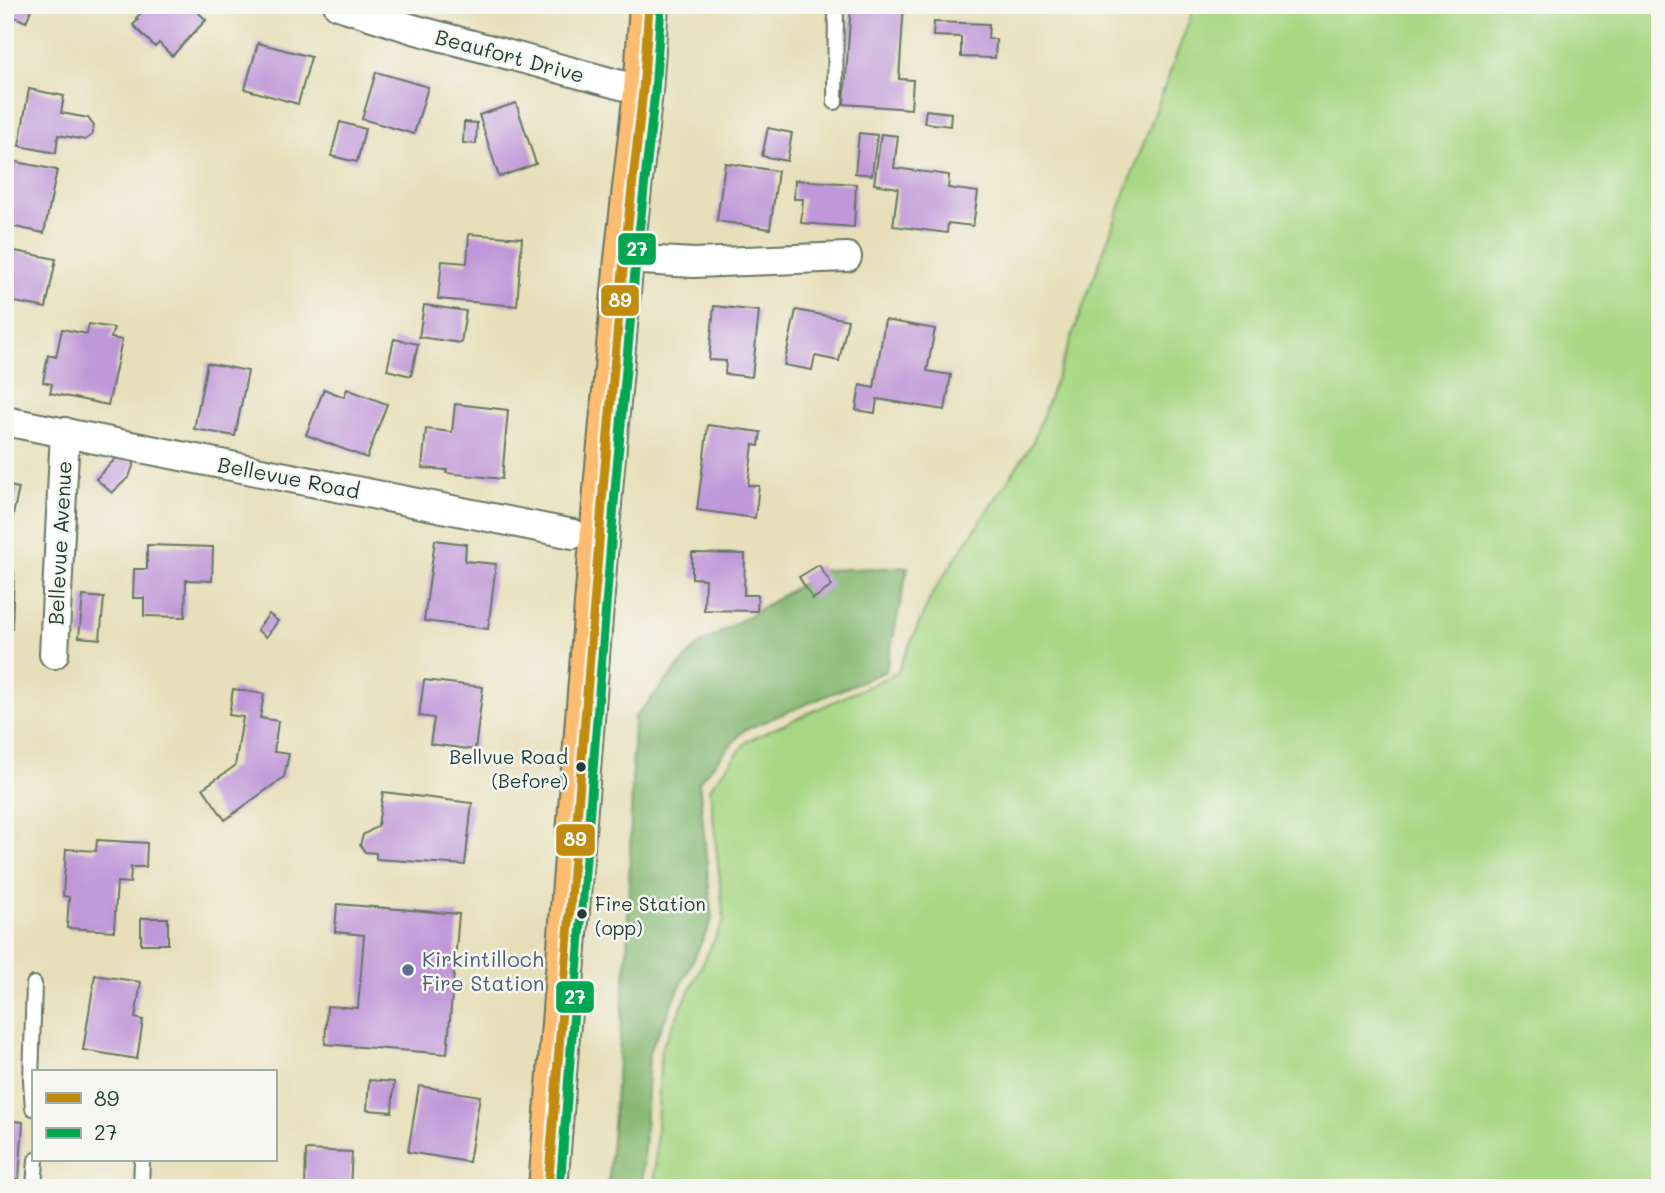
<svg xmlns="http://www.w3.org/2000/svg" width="1665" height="1193" font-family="Mali,sans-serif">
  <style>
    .green { fill: #a8d784; stroke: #648a5c; stroke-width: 2 }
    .forest { fill: #86b872; stroke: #527a53; stroke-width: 2 }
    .building { fill: #c097d8 }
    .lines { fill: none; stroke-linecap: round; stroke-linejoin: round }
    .service-casing { stroke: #657663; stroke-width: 18 }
    .minor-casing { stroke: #657663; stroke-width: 32 }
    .primary-casing { stroke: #657663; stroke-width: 42 }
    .service { stroke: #fff; stroke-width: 14 }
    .minor { stroke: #fff; stroke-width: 28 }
    .primary { stroke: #febc70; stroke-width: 38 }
    .bus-1-casing { stroke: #f6f6f2; stroke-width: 14 }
    .bus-2-casing { stroke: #f6f6f2; stroke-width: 14 }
    .bus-1 { stroke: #c18c0d; stroke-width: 9 }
    .bus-2 { stroke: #00a651; stroke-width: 9 }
    .bus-dot { fill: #1f3d34; stroke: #f6f6f2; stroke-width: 2.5 }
    .service-dot { fill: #5c6f8a; stroke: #f6f6f2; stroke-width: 2.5 }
    .labels { text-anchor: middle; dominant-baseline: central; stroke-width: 5; stroke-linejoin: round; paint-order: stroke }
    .bus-label { font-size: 19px; fill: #1f3d34; stroke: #f6f6f2; text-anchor: end }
    .street-label { font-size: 21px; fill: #1f3d34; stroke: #f6f6f2 }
    .service-label { font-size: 21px; fill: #4e5e75; stroke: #f6f6f2; text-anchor: start }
    .line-badge { stroke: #f6f6f2; stroke-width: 2.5 }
    .badge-label { font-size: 19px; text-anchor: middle; font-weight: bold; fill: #fff }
  </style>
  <rect width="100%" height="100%" fill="#f6f6f2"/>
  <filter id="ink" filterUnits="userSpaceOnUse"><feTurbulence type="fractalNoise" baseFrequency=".0143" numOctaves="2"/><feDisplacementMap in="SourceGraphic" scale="14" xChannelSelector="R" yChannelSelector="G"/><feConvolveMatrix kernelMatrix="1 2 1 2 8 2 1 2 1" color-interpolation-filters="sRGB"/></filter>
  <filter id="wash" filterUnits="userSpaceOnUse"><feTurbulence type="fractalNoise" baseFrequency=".00686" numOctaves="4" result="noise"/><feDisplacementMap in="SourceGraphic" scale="28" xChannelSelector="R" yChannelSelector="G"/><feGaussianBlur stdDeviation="1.57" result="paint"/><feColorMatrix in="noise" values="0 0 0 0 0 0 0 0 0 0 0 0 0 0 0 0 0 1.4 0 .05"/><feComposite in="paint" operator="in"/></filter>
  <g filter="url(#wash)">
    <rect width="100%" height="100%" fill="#e7dfb9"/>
    <path class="green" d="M 1195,5 L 1660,5 L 1660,1188 L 654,1188 L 661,1049 L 724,920 L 710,788 L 747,741 L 897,673 L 933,592 L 1032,444 Z"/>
    <path class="forest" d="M 908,567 L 886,671 L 744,730 L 699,781 L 712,920 L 649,1052 L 642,1188 L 608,1188 L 627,951 L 634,718 L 696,647 L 825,570 Z"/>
    <g id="blocks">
      <g class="building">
        <path d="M 17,5 L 33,5 L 26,22 L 12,16 Z"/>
        <path d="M 148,5 L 191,5 L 206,20 L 172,56 L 159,43 L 155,47 L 133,25 L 138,20 L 136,18 Z"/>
        <path d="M 851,5 L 904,5 L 899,79 L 913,80 L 911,109 L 844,104 Z"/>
        <path d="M 934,22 L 989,24 L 988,39 L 996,39 L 995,58 L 961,57 L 961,37 L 933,36 Z"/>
        <path d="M 258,43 L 311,57 L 298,104 L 245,89 Z"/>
        <path d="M 376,72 L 428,87 L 414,134 L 362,119 Z"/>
        <path d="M 29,89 L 64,96 L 61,113 L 88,118 L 94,126 L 92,135 L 85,140 L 58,135 L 56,153 L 19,146 Z"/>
        <path d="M 516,103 L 536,164 L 499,177 L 479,115 Z"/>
        <path d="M 926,110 L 951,113 L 950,126 L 924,123 Z"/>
        <path d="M 340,122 L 365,129 L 357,162 L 331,156 Z"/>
        <path d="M 464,122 L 477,123 L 476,144 L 463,143 Z"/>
        <path d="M 768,128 L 792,133 L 787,161 L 762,156 Z"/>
        <path d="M 859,133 L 877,135 L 872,175 L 855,173 Z"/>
        <path d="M 881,134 L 898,136 L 894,168 L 949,175 L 948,188 L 978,192 L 973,226 L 948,223 L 947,233 L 893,226 L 898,188 L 874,184 Z"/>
        <path d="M 12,161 L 57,170 L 44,233 L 5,225 L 5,193 Z"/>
        <path d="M 725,163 L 778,171 L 770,229 L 717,221 Z"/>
        <path d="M 795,180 L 856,184 L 854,227 L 801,223 L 803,199 L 794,199 Z"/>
        <path d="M 469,234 L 522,238 L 517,306 L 438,299 L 442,261 L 467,263 Z"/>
        <path d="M 5,249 L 56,259 L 46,308 L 5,300 Z"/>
        <path d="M 424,305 L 466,311 L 461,343 L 419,337 Z"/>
        <path d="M 714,306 L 759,311 L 752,377 L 725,374 L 726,361 L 709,360 Z"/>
        <path d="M 796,310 L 848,320 L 839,361 L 815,356 L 812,370 L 784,365 Z"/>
        <path d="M 885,320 L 935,329 L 927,371 L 951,375 L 945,410 L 877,399 L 875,413 L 856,410 L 860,385 L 874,388 Z"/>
        <path d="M 89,324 L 114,328 L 111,338 L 122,340 L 108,405 L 50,393 L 52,384 L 43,382 L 48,355 L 56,357 L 62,329 L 87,334 Z"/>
        <path d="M 394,339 L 418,344 L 411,376 L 387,370 Z"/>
        <path d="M 207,363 L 248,371 L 235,436 L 194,429 Z"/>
        <path d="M 324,389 L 344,397 L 347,389 L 387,404 L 367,458 L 306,435 Z"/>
        <path d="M 455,404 L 508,410 L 502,479 L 446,473 L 447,470 L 422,468 L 426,429 L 452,432 Z"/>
        <path d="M 708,425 L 761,432 L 759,446 L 753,445 L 748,485 L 759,486 L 755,518 L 697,510 Z"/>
        <path d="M 116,458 L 135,461 L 129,477 L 112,493 L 96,479 Z"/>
        <path d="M 5,485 L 19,488 L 10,528 L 5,527 Z"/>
        <path d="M 435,540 L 466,544 L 465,561 L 496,564 L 488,629 L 424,621 Z"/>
        <path d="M 147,545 L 213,547 L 212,581 L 186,580 L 185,617 L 144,616 L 144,598 L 133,598 L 134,569 L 147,569 Z"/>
        <path d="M 692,553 L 745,554 L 744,595 L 758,595 L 757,611 L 704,610 L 705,579 L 692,578 Z"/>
        <path d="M 819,565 L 832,586 L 813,599 L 799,577 Z"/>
        <path d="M 5,572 L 14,572 L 12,629 L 5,629 Z"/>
        <path d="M 83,596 L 104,598 L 100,639 L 79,637 Z"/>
        <path d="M 269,614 L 278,621 L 266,637 L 257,630 Z"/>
        <path d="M 424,680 L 483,687 L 475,750 L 430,744 L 434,718 L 419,716 Z"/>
        <path d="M 233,689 L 264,694 L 260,718 L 278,721 L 274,752 L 289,754 L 284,777 L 225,820 L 203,788 L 235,766 L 243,717 L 229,715 Z"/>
        <path d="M 383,792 L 472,803 L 465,865 L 376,859 L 376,853 L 365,852 L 360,845 L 363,835 L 378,826 Z"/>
        <path d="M 97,840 L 147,843 L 146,867 L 131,867 L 130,883 L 117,882 L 114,931 L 67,928 L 69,897 L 63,896 L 66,849 L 96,851 Z"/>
        <path d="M 337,904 L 459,914 L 447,1054 L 325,1044 L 327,1006 L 358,1008 L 364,935 L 335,932 Z"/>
        <rect x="141" y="918" width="27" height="26"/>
        <path d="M 95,975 L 141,982 L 135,1018 L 143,1020 L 137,1059 L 83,1050 Z"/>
        <path d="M 369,1080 L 394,1082 L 392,1112 L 367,1110 Z"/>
        <path d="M 419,1086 L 480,1096 L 469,1162 L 408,1152 Z"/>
        <path d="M 5,1120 L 23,1122 L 19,1179 L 9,1179 L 8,1188 L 5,1188 Z"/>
        <path d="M 306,1150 L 352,1152 L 350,1188 L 305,1188 Z"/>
      </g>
    </g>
  </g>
  <g filter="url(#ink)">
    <use href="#blocks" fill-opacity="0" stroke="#657663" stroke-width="2"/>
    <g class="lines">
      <g class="service-casing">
        <g id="service">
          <path d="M 835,102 L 836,5"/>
          <path d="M 33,1108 L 31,1080 L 34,984"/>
          <path d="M 34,1188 L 36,1160"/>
          <path d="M 141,1188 L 142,1160"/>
        </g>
      </g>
      <g class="minor-casing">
        <g id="minor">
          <path d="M 338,5 L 413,29 L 643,91"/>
          <path d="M 624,259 L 694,263 L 847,257"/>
          <path d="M 5,421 L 573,534"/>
          <path d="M 54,654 L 65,432"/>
        </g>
      </g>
      <g class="primary-casing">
        <path id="primary" d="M 548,1188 L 604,478 L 624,259 L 643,91 L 649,5"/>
      </g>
      <use href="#service" class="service"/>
      <use href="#minor" class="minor"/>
      <use href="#primary" class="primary"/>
      <g class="bus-1-casing">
        <path id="bus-1" d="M 548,1188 L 604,478 L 624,259 L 643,91 L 649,5"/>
      </g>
      <g class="bus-2-casing">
        <path id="bus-2" d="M 560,1188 L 616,479 L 636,260 L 655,92 L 661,6"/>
      </g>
      <use href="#bus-1" class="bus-1"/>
      <use href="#bus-2" class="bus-2"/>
    </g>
  </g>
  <g class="bus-dot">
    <circle cx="581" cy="767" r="6"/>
    <circle cx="582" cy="914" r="6"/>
  </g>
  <circle class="service-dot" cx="408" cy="970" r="7"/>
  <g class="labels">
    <g class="bus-label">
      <text x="568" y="756">Bellvue Road<tspan x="568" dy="24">(Before)</tspan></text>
      <text x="595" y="903" text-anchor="start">Fire Station<tspan x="595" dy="24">(opp)</tspan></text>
    </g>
    <g class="street-label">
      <text transform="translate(510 55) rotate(15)">Beaufort Drive</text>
      <text transform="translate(289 477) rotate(11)">Bellevue Road</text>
      <text transform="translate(59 543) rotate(-87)">Bellevue Avenue</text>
    </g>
    <g class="service-label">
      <text x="422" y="958">Kirkintilloch<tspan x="422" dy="24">Fire Station</tspan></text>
    </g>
  </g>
  <g class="line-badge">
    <rect x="617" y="232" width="40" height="34" rx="7" fill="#00a651"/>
    <rect x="600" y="284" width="40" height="33" rx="7" fill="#c18c0d"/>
    <rect x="555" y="823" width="41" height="34" rx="7" fill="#c18c0d"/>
    <rect x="555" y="980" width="40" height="34" rx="7" fill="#00a651"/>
  </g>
  <g class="badge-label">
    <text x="637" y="256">27</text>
    <text x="620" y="307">89</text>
    <text x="575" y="846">89</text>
    <text x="575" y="1004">27</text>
  </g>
  <rect width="1665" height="1193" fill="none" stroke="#f6f6f2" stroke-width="28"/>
  <rect x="32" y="1070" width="245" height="91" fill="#f6f6f2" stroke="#a0aca6" stroke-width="2"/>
  <rect x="46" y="1093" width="35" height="10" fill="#c18c0d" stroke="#a0aca6" stroke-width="2"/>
  <text x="94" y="1106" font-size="21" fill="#1f3d34">89</text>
  <rect x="46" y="1128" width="35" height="10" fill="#00a651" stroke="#a0aca6" stroke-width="2"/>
  <text x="94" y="1140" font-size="21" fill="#1f3d34">27</text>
</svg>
